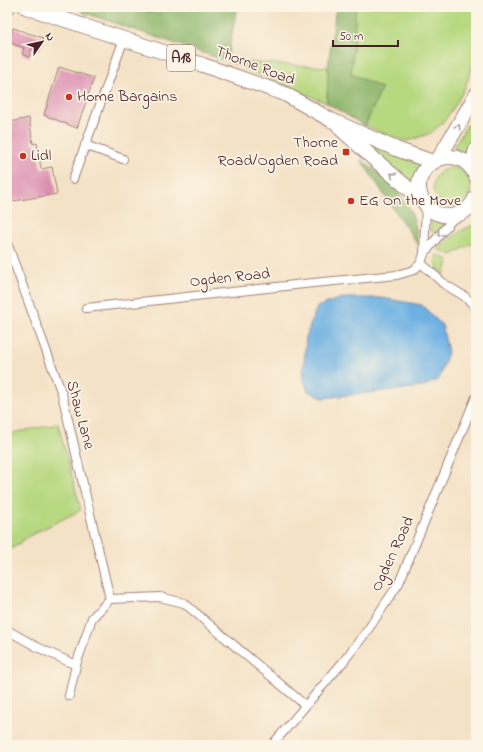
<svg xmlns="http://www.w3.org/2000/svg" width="483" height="752" font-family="'Indie Flower',sans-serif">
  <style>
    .green { fill: #b6d87f; stroke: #807c55 }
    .forest { fill: #90b86e; stroke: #6d6c4c }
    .water { fill: #6db1e3; stroke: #5c6887 }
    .building { fill: #db8eb1 }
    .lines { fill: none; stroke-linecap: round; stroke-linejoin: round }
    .street-casing { stroke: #9f8078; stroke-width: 10 }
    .highway-casing { stroke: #9f8078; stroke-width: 16 }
    .street { stroke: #fff; stroke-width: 8 }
    .highway { stroke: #fff; stroke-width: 14 }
    .oneway { stroke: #ae9aa0 }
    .poi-dot { fill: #c8321e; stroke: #fcf5e5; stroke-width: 1.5 }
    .labels { text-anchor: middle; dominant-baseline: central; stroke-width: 3.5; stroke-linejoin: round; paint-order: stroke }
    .shield { fill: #fcf5e5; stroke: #7f5f63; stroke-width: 1 }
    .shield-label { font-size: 15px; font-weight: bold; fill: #4a1f2b }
    .street-label { font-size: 16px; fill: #4a1f2b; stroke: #fcf5e5 }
    .poi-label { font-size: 16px; fill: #4a1f2b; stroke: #fcf5e5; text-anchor: start }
  </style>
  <rect width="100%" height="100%" fill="#fcf5e5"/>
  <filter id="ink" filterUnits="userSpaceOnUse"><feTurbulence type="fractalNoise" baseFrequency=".025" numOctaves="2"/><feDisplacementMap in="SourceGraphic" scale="8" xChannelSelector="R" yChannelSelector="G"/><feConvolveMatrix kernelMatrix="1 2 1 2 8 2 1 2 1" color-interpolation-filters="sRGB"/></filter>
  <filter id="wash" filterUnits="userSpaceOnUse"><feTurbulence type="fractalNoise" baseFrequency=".012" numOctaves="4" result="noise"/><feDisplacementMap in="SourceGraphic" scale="16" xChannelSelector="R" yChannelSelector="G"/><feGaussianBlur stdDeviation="0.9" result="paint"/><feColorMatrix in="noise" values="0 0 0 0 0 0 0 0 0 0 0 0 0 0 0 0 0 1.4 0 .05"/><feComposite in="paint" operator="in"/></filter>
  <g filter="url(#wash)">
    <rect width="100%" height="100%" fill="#f4e2c6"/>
    <g class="green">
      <path d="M 134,7 L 162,7 L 159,15 Z"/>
      <path d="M 356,7 L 476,7 L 476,42 L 472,69 L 465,87 L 456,104 L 445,120 L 431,133 L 408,141 L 394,138 L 365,126 L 382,88 L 351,74 Z"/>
      <path d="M 227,61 L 328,67 L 327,103 Z"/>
      <path d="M 467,125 L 476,129 L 476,135 L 470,154 L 453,148 Z"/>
      <path d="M 370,145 L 421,164 L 417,169 L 413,186 L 385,164 Z"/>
      <circle cx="452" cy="187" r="19"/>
      <path d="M 432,220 L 445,224 L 440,232 L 435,233 L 430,230 Z"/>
      <path d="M 476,224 L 476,241 L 452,255 L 439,250 L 439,248 L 462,230 Z"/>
      <path d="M 437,255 L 449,260 L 444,275 C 438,270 434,264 437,255 Z"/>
      <path d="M 58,424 L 81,510 L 29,536 L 7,552 L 7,434 Z"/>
    </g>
    <g class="forest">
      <path d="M 83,7 L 134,7 L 159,15 L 162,7 L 237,7 L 227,61 L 82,12 Z"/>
      <path d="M 336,7 L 356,7 L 351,74 L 382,88 L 365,126 L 327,103 L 328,67 Z"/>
      <path d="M 361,160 C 393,184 416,202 418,245 Z"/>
    </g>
    <path class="water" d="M 341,298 L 382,298 L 422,305 L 442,325 L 448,352 L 439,379 L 422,387 L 323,398 L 308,391 L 303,377 L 306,337 L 317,307 Z"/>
    <g id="blocks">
      <g class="building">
        <path d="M 13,28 L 43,38 L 39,51 L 32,48 L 29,57 L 22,54 L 24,48 L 8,42 Z"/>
        <path d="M 59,67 L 94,78 L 77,128 L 44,115 Z"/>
        <path d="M 29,118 L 33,144 L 37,143 L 41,169 L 52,167 L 57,194 L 7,202 L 7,125 L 10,124 L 10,122 Z"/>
      </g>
    </g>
  </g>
  <g filter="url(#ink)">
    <use href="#blocks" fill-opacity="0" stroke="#9f8078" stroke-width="1"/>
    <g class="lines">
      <g class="street-casing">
        <g id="street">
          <path d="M 85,145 L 123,159"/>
          <path d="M 73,179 L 124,39"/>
          <path d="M 456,215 L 424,254 L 421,263 L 444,284 L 464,296 L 476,307"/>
          <path d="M 7,243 L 62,394 L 110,599"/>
          <path d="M 424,254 L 426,205"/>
          <path d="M 86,308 L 313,283 L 397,275 L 414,270 L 421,263"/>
          <path d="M 7,630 L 37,647 L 76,665"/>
          <path d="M 69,696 L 76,665 L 92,618 L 110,599 L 160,597 L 184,603 L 305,705"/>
          <path d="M 272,745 L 343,662 L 367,631 L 399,583 L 476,397"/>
        </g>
      </g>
      <g class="highway-casing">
        <g id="highway">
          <path d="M 7,7 L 8,7"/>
          <path d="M 26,7 L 203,65 L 285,94 L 331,120 L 396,149 L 433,162"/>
          <path d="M 340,128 L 374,159 L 422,200"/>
          <path d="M 439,158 L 476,95"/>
          <path d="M 471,167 L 476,150"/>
          <path d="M 476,176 C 456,132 396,174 428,207 C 433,213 442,216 450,216 C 462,215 471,208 476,197"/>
        </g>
      </g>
      <use href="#street" class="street"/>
      <use href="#highway" class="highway"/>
    </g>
    <defs><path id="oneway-chevron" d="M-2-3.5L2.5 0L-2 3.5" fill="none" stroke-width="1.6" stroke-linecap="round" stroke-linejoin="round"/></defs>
    <g class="oneway">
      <use href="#oneway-chevron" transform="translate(458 127) rotate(-59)"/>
      <use href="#oneway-chevron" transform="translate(393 175) rotate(-140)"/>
      <use href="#oneway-chevron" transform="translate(440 234) rotate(129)"/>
    </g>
  </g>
  <g class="poi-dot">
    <circle cx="69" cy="97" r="4"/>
    <rect x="342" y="148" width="8" height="8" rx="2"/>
    <circle cx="23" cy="156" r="4"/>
    <circle cx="351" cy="201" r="4"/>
  </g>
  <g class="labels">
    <rect class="shield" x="167" y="45" width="28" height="26" rx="3"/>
    <g class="shield-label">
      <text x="181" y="58">A18</text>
    </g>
    <g class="street-label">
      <text transform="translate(255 66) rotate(21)">Thorne Road</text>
      <text transform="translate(230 278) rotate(-6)">Ogden Road</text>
      <text transform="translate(80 415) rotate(75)">Shaw Lane</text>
      <text transform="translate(393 554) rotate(-65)">Ogden Road</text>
    </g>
    <g class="poi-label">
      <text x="77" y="97">Home Bargains</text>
      <text x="338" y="143" text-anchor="end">Thorne<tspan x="338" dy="18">Road/Ogden Road</tspan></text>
      <text x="31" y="156">Lidl</text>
      <text x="359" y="201">EG On the Move</text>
    </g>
  </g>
  <rect width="483" height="752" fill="none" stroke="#fcf5e5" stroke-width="24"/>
  <g transform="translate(42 42) rotate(56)" stroke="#fcf5e5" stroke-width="3" paint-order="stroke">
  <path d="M0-3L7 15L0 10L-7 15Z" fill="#4a1f2b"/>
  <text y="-6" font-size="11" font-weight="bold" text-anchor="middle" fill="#4a1f2b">N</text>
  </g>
  <path d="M333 40v6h65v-6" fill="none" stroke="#4a1f2b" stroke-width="2"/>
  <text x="339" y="40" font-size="12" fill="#4a1f2b" stroke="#fcf5e5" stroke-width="3" paint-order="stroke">50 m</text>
</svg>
